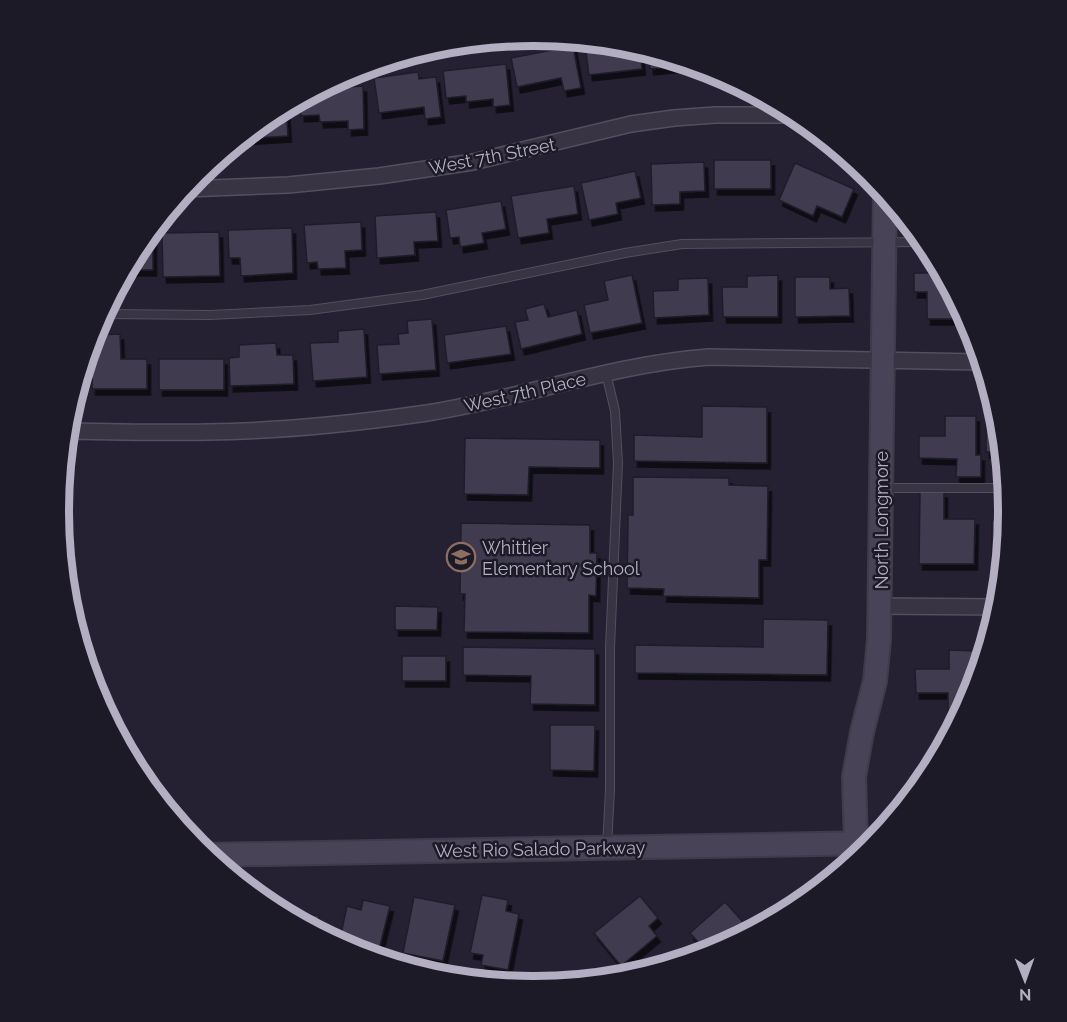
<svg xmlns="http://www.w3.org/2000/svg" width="1067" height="1022" font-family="Raleway,sans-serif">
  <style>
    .building { fill: #3f3b50; stroke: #1f1c2a; stroke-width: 1.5; filter: url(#shadow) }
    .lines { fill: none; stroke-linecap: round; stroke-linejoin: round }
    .lane-casing { stroke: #534f5f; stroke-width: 10 }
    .street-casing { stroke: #534f5f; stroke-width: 18 }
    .secondary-casing { stroke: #3e3b4a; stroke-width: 26 }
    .lane { stroke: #383444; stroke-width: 8 }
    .street { stroke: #383444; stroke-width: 15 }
    .secondary { stroke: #484356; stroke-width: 22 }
    .labels { text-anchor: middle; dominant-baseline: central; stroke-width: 5; stroke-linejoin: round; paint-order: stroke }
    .street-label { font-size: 18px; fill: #b3aec1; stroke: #1d1a28 }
    .poi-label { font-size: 18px; fill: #b3aec1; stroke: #1d1a28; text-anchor: start }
    .rim { fill: none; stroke: #b3aec1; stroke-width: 8 }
  </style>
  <defs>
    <filter id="shadow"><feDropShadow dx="3.5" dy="6" stdDeviation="0" flood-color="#0009"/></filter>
  </defs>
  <rect width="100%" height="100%" fill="#252133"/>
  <g class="building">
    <path d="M 604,43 L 627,45 L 640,49 L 642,69 L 589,75 L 585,45 Z"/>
    <path d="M 573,46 L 581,88 L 564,91 L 561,78 L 517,87 L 511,58 Z"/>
    <path d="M 649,52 L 693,65 L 650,69 Z"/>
    <path d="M 506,64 L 510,105 L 493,107 L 493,99 L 466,102 L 466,96 L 446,98 L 443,71 Z"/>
    <path d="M 418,72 L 419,79 L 436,77 L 441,117 L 425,119 L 424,107 L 379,113 L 374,78 Z"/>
    <path d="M 348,78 L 348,87 L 363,86 L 364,129 L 348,130 L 348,121 L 320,122 L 319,115 L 301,116 L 300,100 L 340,79 Z"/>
    <path d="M 286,107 L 288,136 L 242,139 L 270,116 Z"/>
    <rect x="714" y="160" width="57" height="29"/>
    <path d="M 704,162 L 705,191 L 680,192 L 680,204 L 652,205 L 651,164 Z"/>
    <path d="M 795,163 L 854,189 L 842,217 L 817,206 L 813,216 L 779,200 Z"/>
    <path d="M 635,171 L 641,198 L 616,203 L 618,214 L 589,220 L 581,183 Z"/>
    <path d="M 574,186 L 578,214 L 547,219 L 549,233 L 518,238 L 511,196 Z"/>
    <path d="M 501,201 L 506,229 L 482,233 L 484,243 L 460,247 L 459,237 L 450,238 L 446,210 Z"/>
    <path d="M 436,212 L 438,241 L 414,242 L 415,255 L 377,258 L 375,216 Z"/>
    <path d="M 361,222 L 362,250 L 345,251 L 346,268 L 318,269 L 317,262 L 307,263 L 304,225 Z"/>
    <path d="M 292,228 L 293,273 L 241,276 L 240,258 L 229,258 L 228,230 Z"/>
    <path d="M 151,232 L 153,232 L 153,270 L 126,270 L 139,247 Z"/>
    <path d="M 219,232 L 220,276 L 163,277 L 162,233 Z"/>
    <path d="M 914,273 L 942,273 L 967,319 L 927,319 L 927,292 L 914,292 Z"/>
    <path d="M 632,275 L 642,323 L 590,333 L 584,305 L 608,300 L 604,281 Z"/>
    <path d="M 778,275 L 778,317 L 723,317 L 722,287 L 747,287 L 747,276 Z"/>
    <path d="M 795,277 L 830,277 L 830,289 L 849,288 L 850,316 L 795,317 Z"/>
    <path d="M 708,278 L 709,315 L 654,318 L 653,291 L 678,290 L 678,279 Z"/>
    <path d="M 544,304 L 548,317 L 577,310 L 582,334 L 521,349 L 515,322 L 528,320 L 525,309 Z"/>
    <path d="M 432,319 L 436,370 L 379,374 L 377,345 L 399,344 L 398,334 L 408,333 L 407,321 Z"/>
    <path d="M 506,326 L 511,354 L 447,363 L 444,335 Z"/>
    <path d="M 364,329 L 367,377 L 313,381 L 310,343 L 338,342 L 338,331 Z"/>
    <path d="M 120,334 L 121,359 L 147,359 L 147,389 L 92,389 L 93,335 Z"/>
    <path d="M 276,343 L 277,355 L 293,355 L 294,384 L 230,386 L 229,358 L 239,357 L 239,345 Z"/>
    <rect x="159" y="359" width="65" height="31"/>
    <path d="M 702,406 L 767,407 L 767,463 L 634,461 L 634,435 L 702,437 Z"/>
    <path d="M 986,408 L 996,408 L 999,419 L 1003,452 L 986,452 Z"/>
    <path d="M 945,416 L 976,416 L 976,455 L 981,455 L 981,477 L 956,477 L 957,459 L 919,458 L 919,436 L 945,436 Z"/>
    <path d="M 465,438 L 600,440 L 600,468 L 529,467 L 528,495 L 464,494 Z"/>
    <path d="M 633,477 L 729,478 L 729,485 L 768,486 L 767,560 L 759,560 L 759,598 L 663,596 L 664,589 L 627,588 L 628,515 L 633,515 Z"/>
    <path d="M 920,492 L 944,492 L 944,519 L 975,519 L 974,564 L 919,564 Z"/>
    <path d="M 992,520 L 1008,520 L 1003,564 L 992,564 Z"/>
    <path d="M 461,523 L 590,525 L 590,553 L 597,553 L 596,596 L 589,595 L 589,633 L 464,632 L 465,594 L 460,594 Z"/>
    <path d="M 395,606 L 438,607 L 437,630 L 395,630 Z"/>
    <path d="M 763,619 L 828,620 L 827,675 L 635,673 L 635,645 L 763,647 Z"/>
    <path d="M 463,647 L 595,649 L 595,705 L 530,704 L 531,676 L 463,675 Z"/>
    <path d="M 949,650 L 977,651 L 977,676 L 972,693 L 955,725 L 948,725 L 948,693 L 916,693 L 915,669 L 949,669 Z"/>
    <rect x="402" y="656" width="44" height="25"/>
    <path d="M 550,725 L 595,725 L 594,771 L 550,770 Z"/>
    <path d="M 482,895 L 508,900 L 506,911 L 519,914 L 508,970 L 481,965 L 483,955 L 470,953 Z"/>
    <path d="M 640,896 L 658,918 L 649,926 L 657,936 L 621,966 L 594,933 Z"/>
    <path d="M 414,897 L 455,905 L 443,961 L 403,953 Z"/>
    <path d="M 363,900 L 390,906 L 377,958 L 351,950 L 339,943 L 347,906 L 361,910 Z"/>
    <path d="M 725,902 L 751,931 L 707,952 L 690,933 Z"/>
    <path d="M 278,909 L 319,916 L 316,931 L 278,910 Z"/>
  </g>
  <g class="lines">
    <g class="lane-casing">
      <g id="lane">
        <path d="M 421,51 L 500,39"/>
        <path d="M 103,314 L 210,315 L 310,310 L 422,295 L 625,253 L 682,244 L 924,242"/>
        <path d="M 606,373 L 615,411 L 618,463 L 610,648 L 610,789 L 607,847"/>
        <path d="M 885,488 L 1006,488"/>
      </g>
    </g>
    <g class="street-casing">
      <g id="street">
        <path d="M 186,189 L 288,185 L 379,176 L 473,162 L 631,124 L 674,118 L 715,115 L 796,115"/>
        <path d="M 66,431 C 113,432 160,433 207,432 C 278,431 350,424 420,414 C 517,400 611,364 709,357 L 982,362"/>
        <path d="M 880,606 L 998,607"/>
      </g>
    </g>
    <g class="secondary-casing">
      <g id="secondary">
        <path d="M 856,843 L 854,777 L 862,732 L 875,681 L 879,640 L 885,194"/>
        <path d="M 207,855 L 873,843"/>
      </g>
    </g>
    <use href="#lane" class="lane"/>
    <use href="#street" class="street"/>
    <use href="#secondary" class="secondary"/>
  </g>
  <defs>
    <g id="school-ring" transform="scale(1.5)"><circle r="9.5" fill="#1d1a28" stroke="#8d6e63" stroke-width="1.5"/><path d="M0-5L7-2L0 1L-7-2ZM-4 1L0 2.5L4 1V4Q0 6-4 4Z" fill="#8d6e63"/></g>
  </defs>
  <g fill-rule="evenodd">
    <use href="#school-ring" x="461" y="557"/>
  </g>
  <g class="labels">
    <g class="street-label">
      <text transform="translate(492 156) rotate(-11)">West 7th Street</text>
      <text transform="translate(525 392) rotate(-13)">West 7th Place</text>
      <text transform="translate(881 520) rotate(-90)">North Longmore</text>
      <text transform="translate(540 849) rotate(-1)">West Rio Salado Parkway</text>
    </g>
    <g class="poi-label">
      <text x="482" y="547">Whittier<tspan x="482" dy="21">Elementary School</tspan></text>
    </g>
  </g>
  <path d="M0 0H1067V1022H0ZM533 46H534A464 464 0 0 1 998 510V512A464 464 0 0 1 534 976H533A464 464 0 0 1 69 512V510A464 464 0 0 1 533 46Z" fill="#1d1a28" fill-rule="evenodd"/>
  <path class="rim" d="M533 46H534A464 464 0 0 1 998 510V512A464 464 0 0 1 534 976H533A464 464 0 0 1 69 512V510A464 464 0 0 1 533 46Z"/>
  <g transform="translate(1025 980) rotate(179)" stroke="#1d1a28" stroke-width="4.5" paint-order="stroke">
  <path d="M0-4.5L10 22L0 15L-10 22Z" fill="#b3aec1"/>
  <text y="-9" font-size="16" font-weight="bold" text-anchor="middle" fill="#b3aec1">N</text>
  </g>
</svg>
